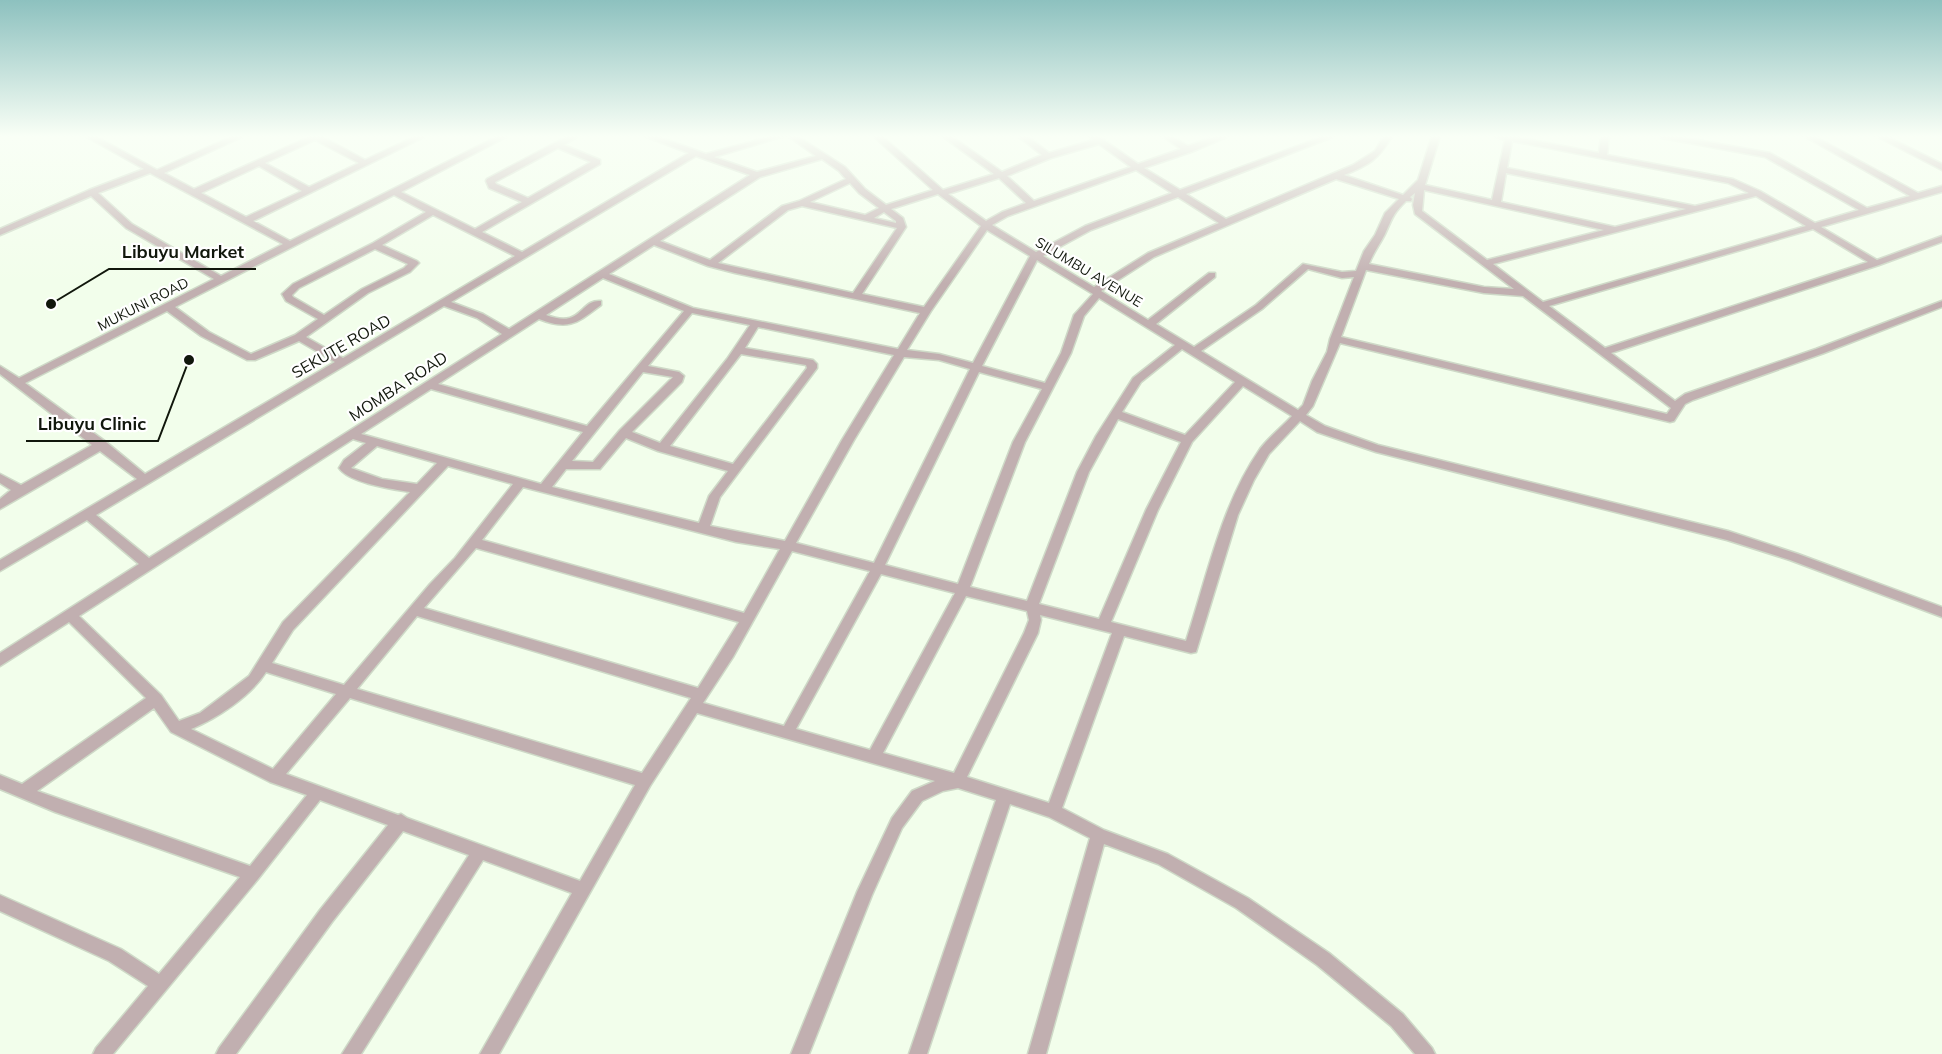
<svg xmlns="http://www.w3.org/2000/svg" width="1942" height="1054" font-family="Mulish,sans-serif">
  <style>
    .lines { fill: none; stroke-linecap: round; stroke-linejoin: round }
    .minor-casing { stroke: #ced9c7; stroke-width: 3 }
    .minor { fill: #c1afb0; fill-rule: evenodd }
    .labels { text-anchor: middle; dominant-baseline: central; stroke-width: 4.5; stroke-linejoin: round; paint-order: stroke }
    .far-street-label { font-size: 14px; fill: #11170c; stroke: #fff }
    .street-label { font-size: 16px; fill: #11170c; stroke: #fff }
    .leader { fill: none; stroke: #11170c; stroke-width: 2 }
    .callout-dot { fill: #11170c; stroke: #fff; stroke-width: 2 }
    .callout-label { font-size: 18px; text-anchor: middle; font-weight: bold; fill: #11170c; stroke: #fff; stroke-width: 4.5; stroke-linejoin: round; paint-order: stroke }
  </style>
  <rect width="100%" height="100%" fill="#f2feeb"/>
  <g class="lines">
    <g class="minor-casing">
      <g id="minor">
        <path d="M 85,136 L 95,136 L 157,170 L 233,136 L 244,136 L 164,173 L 194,189 L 311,136 L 321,136 L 365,160 L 416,136 L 426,136 L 253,221 L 290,241 L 498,136 L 508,136 L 401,192 L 475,229 L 522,202 L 489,188 L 486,181 L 487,179 L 568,136 L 578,136 L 564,145 L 600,160 L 600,164 L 482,232 L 522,252 L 689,153 L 644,136 L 656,136 L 706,154 L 772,136 L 785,136 L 714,157 L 757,172 L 816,156 L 788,136 L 797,136 L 845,167 L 865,189 L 886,205 L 933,190 L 873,136 L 882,136 L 943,190 L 994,174 L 942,136 L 951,136 L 1002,172 L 1042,155 L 1018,136 L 1027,136 L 1049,153 L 1093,140 L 1089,136 L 1098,136 L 1138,164 L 1181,149 L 1162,136 L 1171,136 L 1188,146 L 1217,136 L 1229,136 L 1191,152 L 1144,168 L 1180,190 L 1324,136 L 1335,136 L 1186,194 L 1226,219 L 1353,165 L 1375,151 L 1384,136 L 1392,136 C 1378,160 1369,165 1344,175 L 1403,195 L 1418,180 L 1432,136 L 1440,136 L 1425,185 L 1492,200 L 1505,140 L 1493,136 L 1511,136 L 1599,153 L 1601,136 L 1609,136 L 1607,155 L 1733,179 L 1760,191 L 1815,223 L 1859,210 L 1765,157 L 1662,138 L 1658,136 L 1675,136 L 1770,153 L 1867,208 L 1910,196 L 1804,136 L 1814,136 L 1918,193 L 1942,186 L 1942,192 L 1821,227 L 1877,260 L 1942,236 L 1942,242 L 1879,265 L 1611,353 L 1675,401 L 1685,394 L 1816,349 L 1942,301 L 1942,307 L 1824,353 L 1693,400 L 1685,404 L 1674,421 L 1670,422 L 1340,343 L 1313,406 L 1306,415 L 1325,426 L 1378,445 L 1728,531 L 1798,554 L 1942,607 L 1942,617 L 1790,560 L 1727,540 L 1376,452 L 1317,432 L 1300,421 L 1269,454 L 1254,480 L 1238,515 L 1196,652 L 1191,653 L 1124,636 L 1062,808 L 1104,830 L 1168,854 L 1248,898 L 1329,953 L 1403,1014 L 1432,1048 L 1435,1054 L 1415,1054 L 1391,1026 L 1317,965 L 1236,908 L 1158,864 L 1104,844 L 1046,1054 L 1028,1054 L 1090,838 L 1049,817 L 1010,804 L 927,1054 L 909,1054 L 996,800 L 958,788 L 943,791 L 922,801 L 902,828 L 872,895 L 809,1054 L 791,1054 L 857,892 L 892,818 L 912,791 L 935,781 L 697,713 L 650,786 L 499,1054 L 480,1054 L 572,893 L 483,860 L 361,1054 L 342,1054 L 469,855 L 403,831 L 332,922 L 236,1054 L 216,1054 L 219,1048 L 320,910 L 388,825 L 320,800 L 258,879 L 113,1054 L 93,1054 L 96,1048 L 148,986 L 109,961 L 0,911 L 0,895 L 121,949 L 159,974 L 240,877 L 55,812 L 0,789 L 0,775 L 22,784 L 146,698 L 69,622 L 0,666 L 0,653 L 139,564 L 87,520 L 0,571 L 0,560 L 137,479 L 100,451 L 0,509 L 0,499 L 11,490 L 0,483 L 0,474 L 21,485 L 92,445 L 0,374 L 0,366 L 19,378 L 214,279 L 126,228 L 91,196 L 0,235 L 0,229 L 89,190 L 144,169 ZM 315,140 L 359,163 L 309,187 L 265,163 ZM 1512,141 L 1728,183 L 1749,193 L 1695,206 L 1507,168 ZM 1099,144 L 1131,167 L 1034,201 L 1007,176 L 1051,158 ZM 558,148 L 591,162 L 528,198 L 496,184 L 495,182 ZM 696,156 L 750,175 L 509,329 L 483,314 L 451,302 ZM 822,159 L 839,171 L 846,179 L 799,201 L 782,206 L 710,260 L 660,241 L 760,177 ZM 259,166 L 302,191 L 246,217 L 201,193 ZM 1136,170 L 1172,193 L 1085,226 L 1036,252 L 992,225 L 1008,216 ZM 150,173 L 283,244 L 221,276 L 132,224 L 98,193 ZM 1506,173 L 1686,209 L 1615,227 L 1501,202 ZM 999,178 L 1026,203 L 1002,212 L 986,221 L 948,194 ZM 1336,179 L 1399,199 L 1385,213 L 1375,235 L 1364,251 L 1356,271 L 1342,272 L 1303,264 L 1256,305 L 1194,347 L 1156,324 L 1215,277 L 1215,273 L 1209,273 L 1148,320 L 1101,291 L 1154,257 ZM 850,183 L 859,193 L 879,208 L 865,215 L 810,202 ZM 1424,190 L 1604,230 L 1487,260 L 1422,211 ZM 1415,193 L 1413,205 L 1415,214 L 1514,289 L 1484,287 L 1369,264 C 1373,253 1380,244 1385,234 C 1393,217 1392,215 1406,201 L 1411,201 L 1412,199 L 1410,197 ZM 938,194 L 981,226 L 924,307 L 862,294 L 906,227 L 903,218 L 891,209 ZM 394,195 L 426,212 L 373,243 L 293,284 L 282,294 L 286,301 L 318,319 L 295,335 L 251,354 L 209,332 L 175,307 ZM 1756,196 L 1806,226 L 1543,302 L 1493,264 ZM 1178,197 L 1219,223 L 1148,253 L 1094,287 L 1043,256 L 1091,230 ZM 802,206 L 897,228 L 853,293 L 718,263 L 788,210 ZM 884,212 L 896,221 L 896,223 L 874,218 ZM 433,215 L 515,256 L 343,358 L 306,337 L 368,293 L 410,272 L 419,263 L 417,261 L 382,245 ZM 1813,229 L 1868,262 L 1605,348 L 1549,306 ZM 987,230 L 1030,256 L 973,363 L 939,354 L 907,350 L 931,311 ZM 654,245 L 708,266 L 735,273 L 920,313 L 898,349 L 693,308 L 609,274 ZM 375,249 L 408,264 L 404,268 L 362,289 L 324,315 L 293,297 L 292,295 L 299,288 ZM 1037,260 L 1093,294 L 1074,315 L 1061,353 L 1045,383 L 982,366 ZM 1308,269 L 1342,278 L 1354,277 L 1330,339 L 1327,352 L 1312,381 L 1303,405 L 1298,410 L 1201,351 L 1262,309 ZM 1366,270 L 1484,293 L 1523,296 L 1671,408 L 1667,414 L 1341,337 ZM 603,278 L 684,311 L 587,426 L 438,384 L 539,319 C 569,331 577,323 601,305 L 601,301 C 579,299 583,329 546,315 ZM 1099,298 L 1175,345 L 1133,378 L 1096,436 L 1077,472 L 1027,601 L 970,587 L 1025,442 L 1071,353 L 1084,316 ZM 444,306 L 477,318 L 502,334 L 149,558 L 96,515 ZM 167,311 L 201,336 L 247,360 L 255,360 L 299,341 L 335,362 L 145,474 L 106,442 L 25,383 ZM 692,313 L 750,325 L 727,359 L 660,443 L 632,432 L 682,382 L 684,376 L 679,372 L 648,366 ZM 758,327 L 894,355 L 842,440 L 785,541 L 710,526 L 720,497 L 817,368 L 817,364 L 813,360 L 745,348 ZM 1182,349 L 1235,382 L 1185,435 L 1122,412 L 1141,382 ZM 741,354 L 806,365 L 807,368 L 733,464 L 670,446 ZM 904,357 L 939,360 L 970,369 L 874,563 L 796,543 L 854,440 ZM 643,372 L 673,377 L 620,430 L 593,462 L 572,461 ZM 979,372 L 1042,389 L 1013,442 L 958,584 L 885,565 ZM 1243,386 L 1292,416 C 1282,427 1269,437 1260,449 C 1221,505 1207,577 1186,641 L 1111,622 L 1158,510 L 1192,442 ZM 431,389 L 583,432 L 541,484 L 361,434 ZM 1118,419 L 1181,442 L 1146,510 L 1099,619 L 1039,604 L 1089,472 ZM 626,438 L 658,451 L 728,471 L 709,496 L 699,523 L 552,487 L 566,469 L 600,469 ZM 353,439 L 366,443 L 344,460 L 339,468 C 349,483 392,489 410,492 L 283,622 L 249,676 L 200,713 L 179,721 L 161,695 L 79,616 ZM 377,446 L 437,463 L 417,484 L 382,479 L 351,468 ZM 448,466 L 513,484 L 455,558 L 430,584 L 344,685 L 272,663 L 293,630 ZM 523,487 L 736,542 L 780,549 L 744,613 L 482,540 ZM 476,548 L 739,622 L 698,688 L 424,608 ZM 792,551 L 870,571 L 784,726 L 703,703 L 733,657 ZM 881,574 L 955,593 L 870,750 L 796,729 ZM 966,596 L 1027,611 L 1029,620 L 1024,633 L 954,773 L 883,753 ZM 1040,615 L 1112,633 L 1049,803 L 967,777 L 1038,633 L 1041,620 ZM 417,616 L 691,698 L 642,773 L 357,689 ZM 266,672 L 336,694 L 273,769 L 191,729 C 216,719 251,696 266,672 ZM 350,698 L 635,785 L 580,881 L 407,818 L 401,814 L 398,815 L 286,774 ZM 154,708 L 171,732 L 270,782 L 307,795 L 250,866 L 37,791 Z"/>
        <path d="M 1876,136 L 1886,136 L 1942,164 L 1942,170 Z"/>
      </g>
    </g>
    <use href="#minor" class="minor"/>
  </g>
  <linearGradient id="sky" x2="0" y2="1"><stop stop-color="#8dc1bf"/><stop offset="0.48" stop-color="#f9fff6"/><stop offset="1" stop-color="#f9fff6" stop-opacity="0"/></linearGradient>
  <rect width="1942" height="284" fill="url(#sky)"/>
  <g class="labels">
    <g class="far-street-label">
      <text transform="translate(1089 272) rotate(31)">SILUMBU AVENUE</text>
      <text transform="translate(143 304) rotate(-27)">MUKUNI ROAD</text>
    </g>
    <g class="street-label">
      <text transform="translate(341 346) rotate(-30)">SEKUTE ROAD</text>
      <text transform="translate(398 386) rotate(-33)">MOMBA ROAD</text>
    </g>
  </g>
  <path class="leader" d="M51 304L109 269H256M189 360L158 441H26"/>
  <g class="callout-dot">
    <circle cx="51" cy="304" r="6"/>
    <circle cx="189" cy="360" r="6"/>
  </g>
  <g class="callout-label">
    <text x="183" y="258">Libuyu Market</text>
    <text x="92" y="430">Libuyu Clinic</text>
  </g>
</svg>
